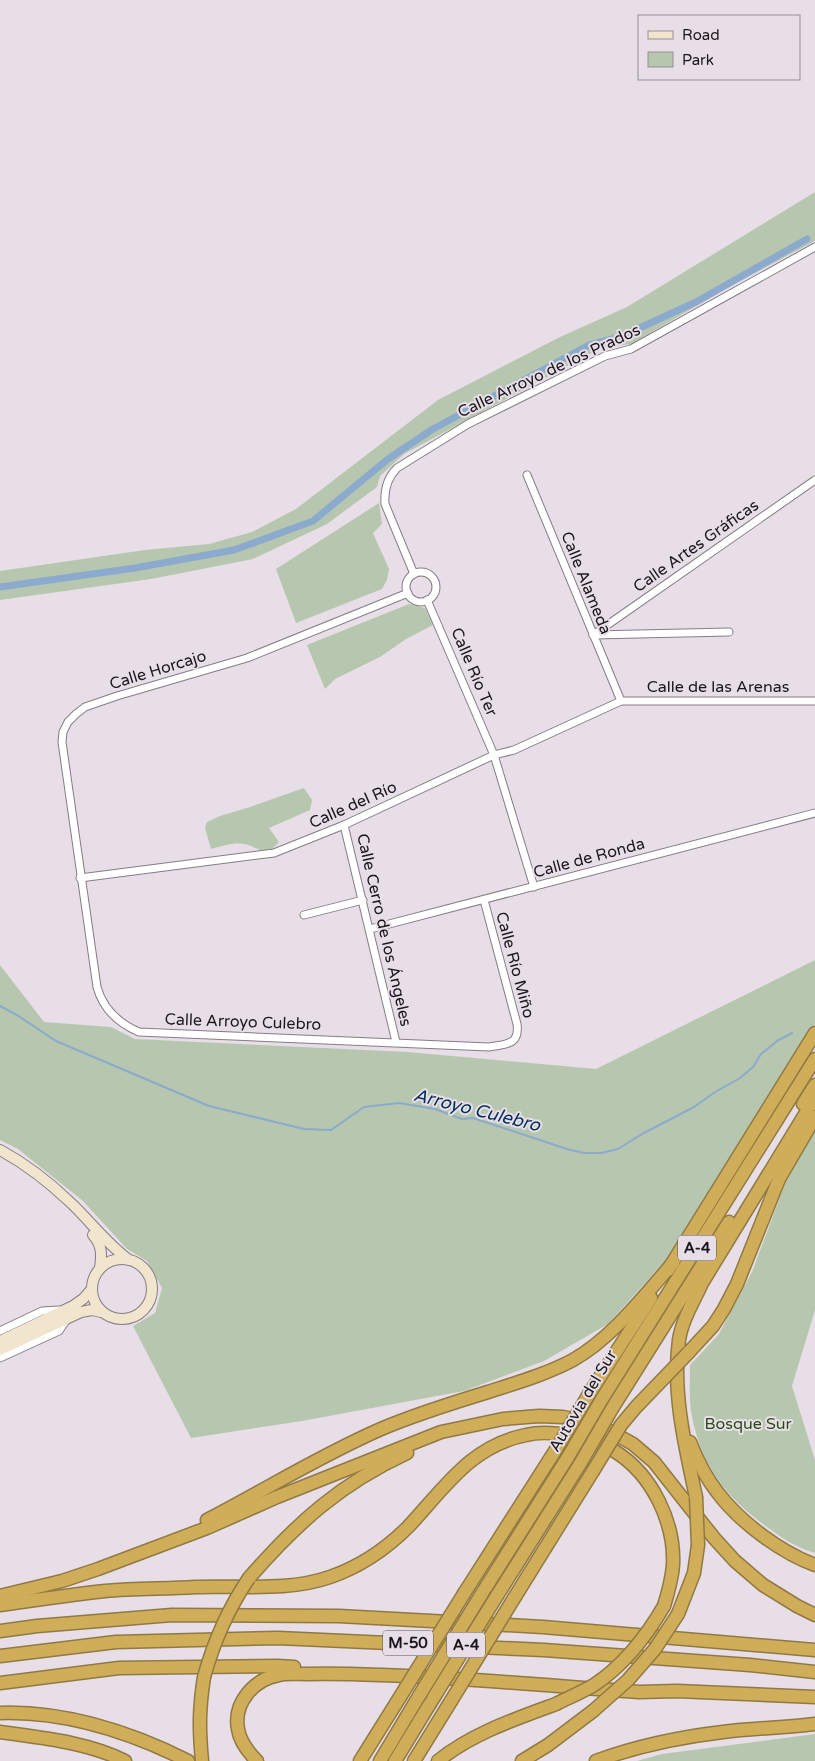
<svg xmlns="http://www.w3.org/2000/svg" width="815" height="1761" font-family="'Varela Round',sans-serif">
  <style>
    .green { fill: #b7c7af }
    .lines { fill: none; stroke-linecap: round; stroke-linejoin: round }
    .stream { stroke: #8baacd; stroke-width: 2 }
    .canal { stroke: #8baacd; stroke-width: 7 }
    .street-casing { stroke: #857d85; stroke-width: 9 }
    .secondary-casing { stroke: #857d85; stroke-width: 12 }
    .highway-casing { stroke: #907943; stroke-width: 15 }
    .street { stroke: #fff; stroke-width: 7 }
    .secondary { stroke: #f1e6cd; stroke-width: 10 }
    .highway { stroke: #cfad59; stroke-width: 12 }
    .highway-bridge-casing { stroke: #907943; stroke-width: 15; stroke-linecap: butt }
    .highway-bridge { stroke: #cfad59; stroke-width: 12 }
    .labels { text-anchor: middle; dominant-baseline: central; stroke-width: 4; stroke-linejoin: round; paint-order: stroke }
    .shield { fill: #e7dee7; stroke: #585358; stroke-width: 1 }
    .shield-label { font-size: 15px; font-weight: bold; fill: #1b181b }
    .street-label { font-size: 16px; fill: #1b181b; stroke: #e7dee7 }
    .park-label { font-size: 16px; fill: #2a4c14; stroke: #e7dee7 }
    .water-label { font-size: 18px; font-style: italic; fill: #002f5b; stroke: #e7dee7 }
  </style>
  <rect width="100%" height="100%" fill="#e7dee7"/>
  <g class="green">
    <path d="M 815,192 L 815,241 L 729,287 L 631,344 L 601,348 L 404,454 L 380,476 L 377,487 L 327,524 L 253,559 L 151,579 L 0,600 L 0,571 L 145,550 L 209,544 L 252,532 L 296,509 L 438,400 L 560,337 L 627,307 Z"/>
    <path d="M 379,503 L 382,524 L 373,533 L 389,569 L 387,580 L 382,589 L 296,623 L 276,569 Z"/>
    <path d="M 409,604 L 425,608 L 433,625 L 406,639 L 380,657 L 335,679 L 325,689 L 307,645 Z"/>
    <path d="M 304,788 L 312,800 L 310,810 L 269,828 L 279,842 L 267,854 C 243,840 237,842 211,849 L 205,828 L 207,822 L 220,816 L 250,807 Z"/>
    <path d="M 815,960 L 815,1024 L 664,1262 L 608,1324 L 544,1361 L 464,1391 L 302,1421 L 191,1438 L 133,1326 L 155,1313 L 162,1288 L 147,1261 L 127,1249 L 83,1201 L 18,1149 L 0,1140 L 0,965 L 44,1022 L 111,1027 L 135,1039 L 408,1052 L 596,1069 Z"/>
    <path d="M 815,1131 L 815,1310 L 792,1386 L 815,1460 L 815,1553 C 794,1547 776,1534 759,1521 C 721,1492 699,1459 691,1411 C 689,1396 690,1380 690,1365 L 719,1334 L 752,1272 L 785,1184 Z"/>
    <path d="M 815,1734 L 815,1761 L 637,1761 L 662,1754 Z"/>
  </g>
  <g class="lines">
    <path class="stream" d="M 0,1006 L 17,1015 L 56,1041 L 209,1106 L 304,1129 L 331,1130 L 364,1107 L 399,1103 L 435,1109 L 462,1119 L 473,1118 L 567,1149 L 584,1153 L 601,1153 L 618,1149 L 642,1134 L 694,1107 L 715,1092 L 740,1078 L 753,1067 L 761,1054 L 777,1041 L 792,1033"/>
    <path class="canal" d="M 0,587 L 135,568 L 234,550 L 313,521 L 388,459 L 433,429 L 589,345 L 620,337 L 696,302 L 807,239"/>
    <g class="street-casing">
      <g id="street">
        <path d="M 527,475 L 621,701"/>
        <circle cx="421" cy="587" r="15"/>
        <path d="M 414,574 L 385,504 C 384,490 387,478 397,468 L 468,424 L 605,356 L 631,349 L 815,247"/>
        <path d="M 408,593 L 247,658 L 117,696 L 85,707 L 76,714 L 68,722 L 63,732 L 62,742 L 97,987 C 103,1009 118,1023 139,1032 L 489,1047 C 506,1044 520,1045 517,1024 L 484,900"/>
        <path d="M 427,600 L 494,755 L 534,887"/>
        <path d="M 593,635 L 815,480"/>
        <path d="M 593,635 L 729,632"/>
        <path d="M 344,825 L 396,1042"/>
        <path d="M 80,878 L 274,853 L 344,825 L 494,755 L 514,750 L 621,701 L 815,701"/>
        <path d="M 304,915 L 363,900"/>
        <path d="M 370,929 L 815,813"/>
        <path d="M 0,1331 L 42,1311 L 59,1310"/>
        <path d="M 0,1358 L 59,1331 L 67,1319"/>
      </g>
    </g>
    <g class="secondary-casing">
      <g id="secondary">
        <path d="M 0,1150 C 26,1164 50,1183 71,1203 C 91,1222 106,1243 129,1260"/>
        <path d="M 93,1235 C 102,1245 102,1254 100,1268"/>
        <circle cx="122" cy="1289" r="30"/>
        <path d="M 0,1341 L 73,1306 L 83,1299 L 91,1290"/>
        <path d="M 0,1350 L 81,1312 L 92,1310 L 101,1312"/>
      </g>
    </g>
    <g class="highway-casing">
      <g id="highway">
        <path d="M 803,1104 L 815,1085"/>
        <path d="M 668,1270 L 815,1033"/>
        <path d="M 689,1352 L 713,1326 L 724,1309 L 737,1284 L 779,1179 L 815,1117"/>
        <path d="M 589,1394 L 651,1298"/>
        <path d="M 602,1399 L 815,1059"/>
        <path d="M 613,1407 L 729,1222"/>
        <path d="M 690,1442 C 697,1460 706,1478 718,1493 C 740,1522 780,1552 815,1565"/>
        <path d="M 696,1497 C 685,1446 672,1392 679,1340 C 682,1320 694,1301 702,1283 L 815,1098"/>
        <path d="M 207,1520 C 265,1490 321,1455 381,1429 C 416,1414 452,1403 488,1392 C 516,1383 547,1374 573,1360 C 612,1338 644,1296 673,1263"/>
        <path d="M 249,1578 C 297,1523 340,1484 407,1453"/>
        <path d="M 465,1592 L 555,1451"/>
        <path d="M 498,1594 L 580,1464"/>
        <path d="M 481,1595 L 568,1457"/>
        <path d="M 516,1595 L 593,1471"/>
        <path d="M 0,1596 L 62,1581 L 98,1569 L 207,1528 L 277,1497 L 441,1432 L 503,1419 L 539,1416 L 563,1417 L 597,1424 L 633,1444 L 654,1462 L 714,1538 L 735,1561 L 763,1585 L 797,1606 L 815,1615"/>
        <path d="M 0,1605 C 35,1600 70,1595 105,1591 C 135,1588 165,1589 195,1587 C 239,1585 287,1592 330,1577 C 359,1567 386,1549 408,1527 C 444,1489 470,1446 526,1435 C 541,1431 557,1433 572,1436 C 587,1439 603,1444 616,1452 C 652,1475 675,1522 673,1565 C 672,1579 668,1593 664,1606"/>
        <path d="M 678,1614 L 694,1573 L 698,1545"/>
        <path d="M 0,1631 L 37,1626 L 172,1615 L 339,1616 L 543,1627 L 815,1650"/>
        <path d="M 0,1656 L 116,1642 L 278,1638 L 544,1650 L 750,1665 L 815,1672"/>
        <path d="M 0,1683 L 119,1668 L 278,1666 L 294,1667"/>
        <path d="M 0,1713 C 66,1711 130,1732 188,1761"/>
        <path d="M 0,1732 C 42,1738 87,1742 125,1761"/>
        <path d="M 202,1761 C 199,1729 199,1709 204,1677"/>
        <path d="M 257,1761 C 248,1752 240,1742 238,1729 C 233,1703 254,1679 279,1675 C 287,1673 297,1674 306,1674 C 331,1673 356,1674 382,1675 C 468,1678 553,1686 639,1692 L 677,1691 L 815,1697"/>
        <path d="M 360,1761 L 400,1697"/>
        <path d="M 380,1761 L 419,1696"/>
        <path d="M 395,1761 L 434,1697"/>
        <path d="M 414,1761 L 451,1701"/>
        <path d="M 438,1761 C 471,1734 515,1719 556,1704"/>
        <path d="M 522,1761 L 548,1745 L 593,1711"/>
        <path d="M 596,1761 C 637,1746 680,1737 723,1732 C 754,1728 784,1728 815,1724"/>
      </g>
    </g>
    <use href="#street" class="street"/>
    <use href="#secondary" class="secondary"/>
    <use href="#highway" class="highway"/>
    <g class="highway-bridge-casing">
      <g id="highway-bridge">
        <path d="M 555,1451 L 589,1394"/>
        <path d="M 568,1457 L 602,1399"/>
        <path d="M 580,1464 L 613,1407"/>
        <path d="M 593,1471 L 621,1425 L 636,1407 L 689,1352"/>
        <path d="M 696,1497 L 698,1545"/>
        <path d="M 204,1677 C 214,1641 228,1609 249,1578"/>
        <path d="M 419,1696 L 481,1595"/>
        <path d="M 400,1697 L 465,1592"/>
        <path d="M 434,1697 L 498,1594"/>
        <path d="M 451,1701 L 516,1595"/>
        <path d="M 556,1704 C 568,1698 582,1692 594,1685 C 624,1665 646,1637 664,1606"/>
        <path d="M 593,1711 L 628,1680 L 655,1649 L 678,1614"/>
      </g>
    </g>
    <use href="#highway-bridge" class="highway-bridge"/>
  </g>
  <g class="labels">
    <g class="shield">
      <rect x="678" y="1235.5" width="38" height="25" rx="4"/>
      <rect x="383" y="1630.5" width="50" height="25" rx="4"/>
      <rect x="447" y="1632.5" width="38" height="25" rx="4"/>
    </g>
    <g class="shield-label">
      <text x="697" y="1248">A-4</text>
      <text x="408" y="1643">M-50</text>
      <text x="466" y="1645">A-4</text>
    </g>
    <g class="street-label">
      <text transform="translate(549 371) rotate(-25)">Calle Arroyo de los Prados</text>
      <text transform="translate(696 546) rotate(-35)">Calle Artes Gráficas</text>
      <text transform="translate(586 583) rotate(68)">Calle Alameda</text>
      <text transform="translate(158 670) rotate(-17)">Calle Horcajo</text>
      <text transform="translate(474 672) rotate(67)">Calle Río Ter</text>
      <text x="718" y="687">Calle de las Arenas</text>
      <text transform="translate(353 805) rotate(-24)">Calle del Río</text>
      <text transform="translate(589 858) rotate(-15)">Calle de Ronda</text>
      <text transform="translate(384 930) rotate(77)">Calle Cerro de los Ángeles</text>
      <text transform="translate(515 965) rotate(75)">Calle Río Miño</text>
      <text transform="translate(243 1022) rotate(2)">Calle Arroyo Culebro</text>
      <text transform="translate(583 1401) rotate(-59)">Autovía del Sur</text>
    </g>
    <g class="park-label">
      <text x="748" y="1424">Bosque Sur</text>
    </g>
    <g class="water-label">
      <text transform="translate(477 1110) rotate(14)">Arroyo Culebro</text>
    </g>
  </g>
  <rect x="638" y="15" width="162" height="65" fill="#e7dee7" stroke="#958f95"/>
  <rect x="648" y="31" width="25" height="8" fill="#f1e6cd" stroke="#958f95"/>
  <text x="682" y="40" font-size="15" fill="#1b181b">Road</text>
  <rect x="648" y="52" width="25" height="15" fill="#b7c7af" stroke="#958f95"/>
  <text x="682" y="65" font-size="15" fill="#1b181b">Park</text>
</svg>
